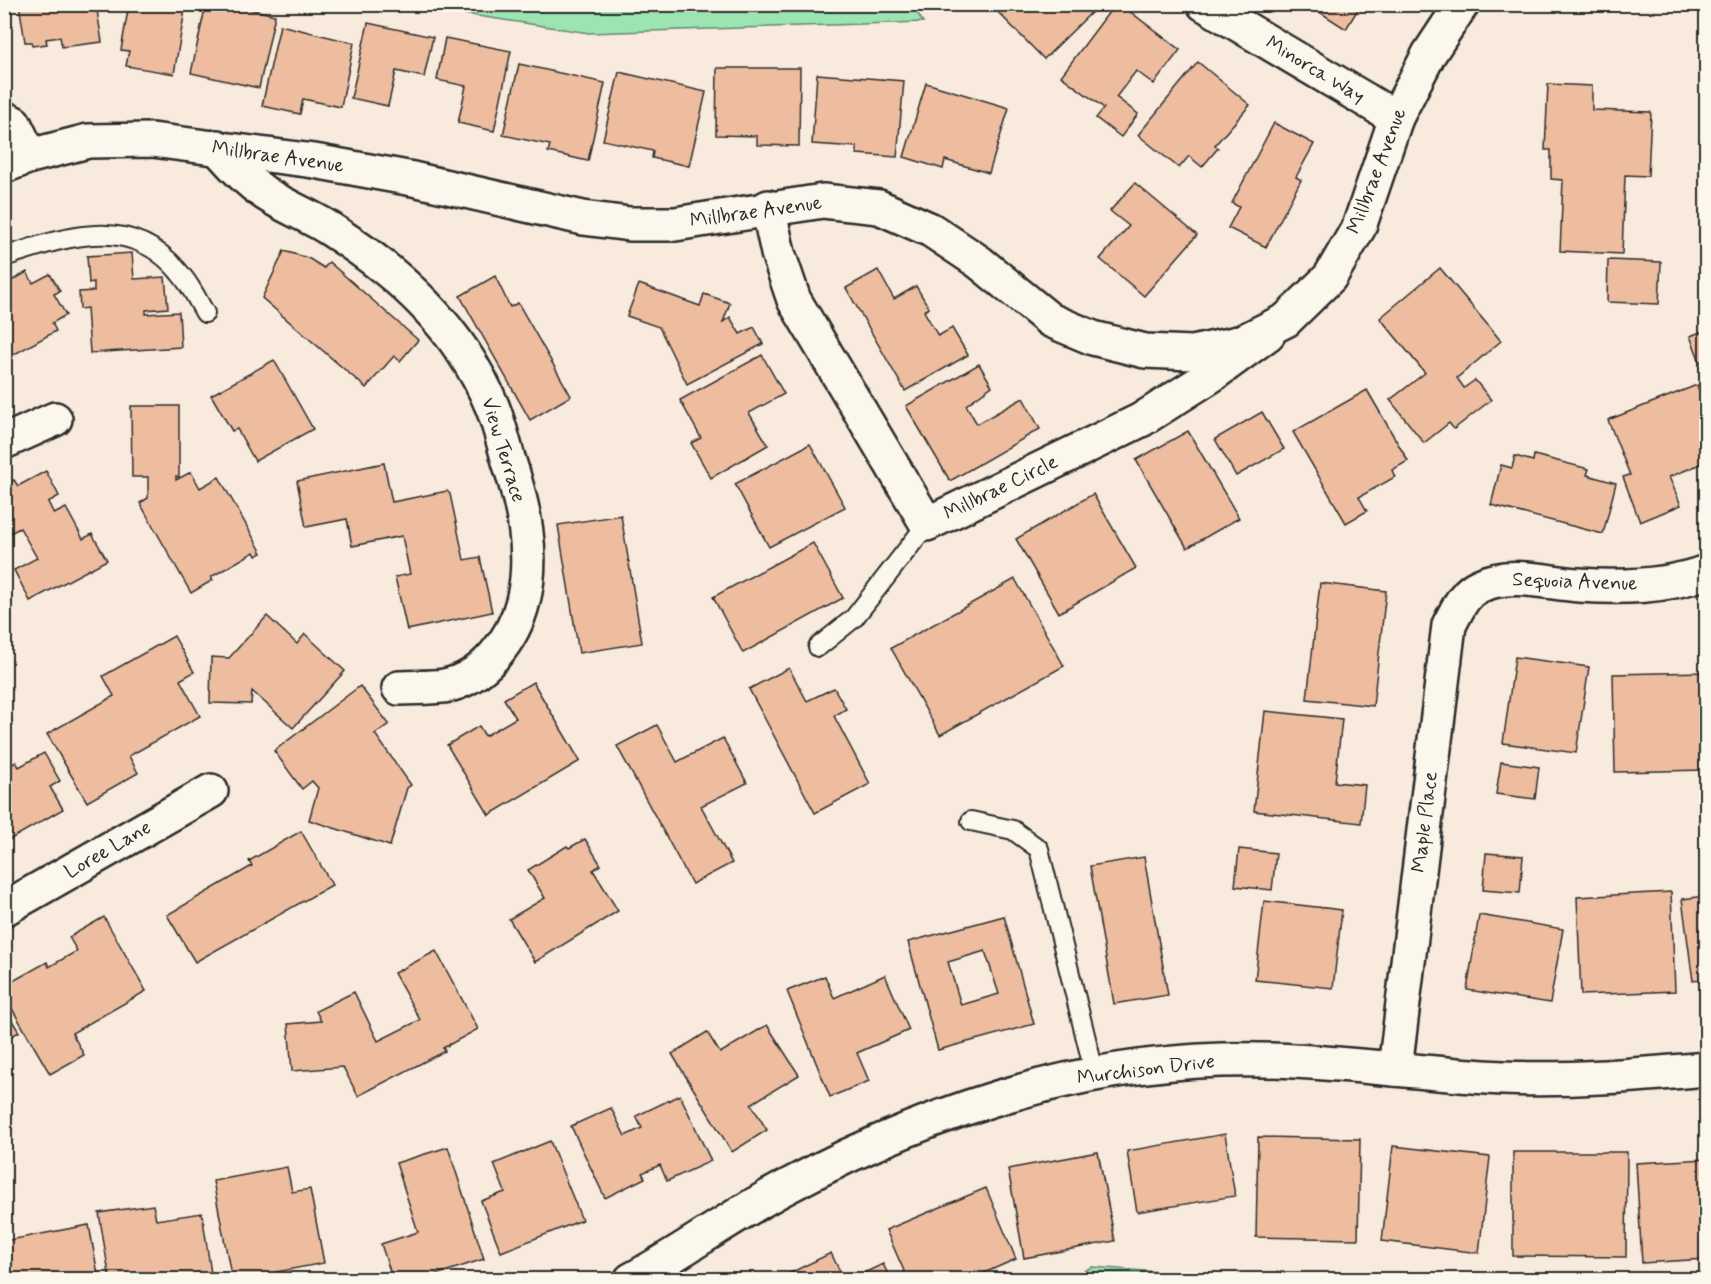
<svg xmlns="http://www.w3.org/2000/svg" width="1711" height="1284" font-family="Mynerve,sans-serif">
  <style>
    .green { fill: #9ce4b1; stroke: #64886e; stroke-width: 1.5 }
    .building { fill: #eebd9f; stroke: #2b2b2b; stroke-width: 1.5; fill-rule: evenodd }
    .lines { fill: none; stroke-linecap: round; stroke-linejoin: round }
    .lane-casing { stroke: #2b2b2b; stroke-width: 22 }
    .street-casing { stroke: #2b2b2b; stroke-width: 38 }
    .secondary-casing { stroke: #2b2b2b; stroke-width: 38 }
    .lane { stroke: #fbf7ec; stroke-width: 18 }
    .street { stroke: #fbf7ec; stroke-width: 33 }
    .secondary { stroke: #fbf7ec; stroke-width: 33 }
    .labels { text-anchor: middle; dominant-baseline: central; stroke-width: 4.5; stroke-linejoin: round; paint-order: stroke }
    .street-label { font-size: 20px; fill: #2b2b2b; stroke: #fbf7ec }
  </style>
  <rect width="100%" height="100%" fill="#f8ebdd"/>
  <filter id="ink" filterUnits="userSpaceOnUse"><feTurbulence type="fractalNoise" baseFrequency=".0167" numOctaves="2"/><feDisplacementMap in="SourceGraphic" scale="12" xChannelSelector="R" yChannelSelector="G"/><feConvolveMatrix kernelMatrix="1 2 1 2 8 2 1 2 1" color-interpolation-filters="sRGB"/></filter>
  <g filter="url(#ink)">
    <g class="green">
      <path d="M 912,4 L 923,22 L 589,33 L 405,5 Z"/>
      <path d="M 1092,1267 L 1253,1279 L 1066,1279 Z"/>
    </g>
    <g class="building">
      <path d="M 19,4 L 96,4 L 102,42 L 62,47 L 60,37 L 46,39 L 47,44 L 32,46 L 32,42 L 25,42 Z"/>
      <path d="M 129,4 L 186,4 L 174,74 L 126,66 L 129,51 L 121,50 Z"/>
      <path d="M 206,4 L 227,4 L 275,15 L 259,88 L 191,73 Z"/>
      <path d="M 996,4 L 1100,4 L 1044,59 L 993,7 Z"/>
      <path d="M 1115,4 L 1120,4 L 1180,50 L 1154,84 L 1136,71 L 1116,97 L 1138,114 L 1121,137 L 1096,118 L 1104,108 L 1061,76 Z"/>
      <path d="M 1307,4 L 1361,4 L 1346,29 Z"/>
      <path d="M 368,23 L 433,37 L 424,77 L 396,71 L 388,106 L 351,98 Z"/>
      <path d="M 280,25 L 354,43 L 341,107 L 303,99 L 300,114 L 262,106 Z"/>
      <path d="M 445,38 L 511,51 L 494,131 L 458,123 L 466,86 L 437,80 Z"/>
      <path d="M 1198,62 L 1250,105 L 1215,145 L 1218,148 L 1202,167 L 1189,156 L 1179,168 L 1138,135 Z"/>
      <path d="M 519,64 L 605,83 L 588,161 L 548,152 L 550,145 L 503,135 Z"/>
      <path d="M 717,68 L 800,68 L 799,146 L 757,145 L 757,136 L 716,135 Z"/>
      <path d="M 619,72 L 706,92 L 689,166 L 652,158 L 653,151 L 603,140 Z"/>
      <path d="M 817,74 L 904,81 L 897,157 L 857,154 L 857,147 L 812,144 Z"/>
      <path d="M 926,83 L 1009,108 L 989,173 L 945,160 L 943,169 L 904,157 Z"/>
      <path d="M 1548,84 L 1592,86 L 1592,110 L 1651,112 L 1648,176 L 1625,175 L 1622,254 L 1560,251 L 1563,180 L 1551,179 L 1551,150 L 1545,150 Z"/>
      <path d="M 1274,123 L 1314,144 L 1296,177 L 1301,180 L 1266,247 L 1228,228 L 1239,207 L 1232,203 Z"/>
      <path d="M 1135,183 L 1197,235 L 1144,296 L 1100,259 L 1129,226 L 1110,211 Z"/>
      <path d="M 284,251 L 308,258 L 324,268 L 329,262 L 418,340 L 400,361 L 394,356 L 366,388 L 262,298 Z"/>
      <path d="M 132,253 L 134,279 L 165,277 L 168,308 L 146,310 L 146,314 L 179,312 L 181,347 L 90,353 L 87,308 L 80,309 L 79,292 L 94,291 L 94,282 L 89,283 L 87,256 Z"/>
      <path d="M 1608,260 L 1661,262 L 1659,304 L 1607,302 Z"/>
      <path d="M 1440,268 L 1501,341 L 1457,378 L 1464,388 L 1475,380 L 1491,400 L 1454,429 L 1449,423 L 1424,443 L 1390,400 L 1425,373 L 1380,318 Z"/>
      <path d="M 878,270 L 894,299 L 916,286 L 929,308 L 924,311 L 938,336 L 952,328 L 968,355 L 905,391 L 846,288 Z"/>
      <path d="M 27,272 L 33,283 L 50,274 L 60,291 L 54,294 L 66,315 L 52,323 L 56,331 L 4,360 L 4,285 Z"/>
      <path d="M 495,276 L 510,307 L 518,303 L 571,396 L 530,420 L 460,296 Z"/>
      <path d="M 639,284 L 700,306 L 704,294 L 730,303 L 723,322 L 730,317 L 740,334 L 754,327 L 763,344 L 687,384 L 659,327 L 627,316 Z"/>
      <path d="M 1706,330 L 1706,377 L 1690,336 Z"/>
      <path d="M 762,355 L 784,394 L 749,413 L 768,445 L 711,478 L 691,443 L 701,438 L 680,400 Z"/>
      <path d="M 274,360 L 313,429 L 255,461 L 237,429 L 232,431 L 211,395 Z"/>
      <path d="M 979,364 L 992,386 L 966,405 L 977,424 L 1023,398 L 1040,429 L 950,481 L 906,406 Z"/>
      <path d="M 1697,385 L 1706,409 L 1706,462 L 1669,477 L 1681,505 L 1640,522 L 1623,477 L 1630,475 L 1608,420 Z"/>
      <path d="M 1367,390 L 1408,461 L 1392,470 L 1395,477 L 1359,497 L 1367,511 L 1346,523 L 1293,432 Z"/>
      <path d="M 131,406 L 179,406 L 179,477 L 176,476 L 176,480 L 191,472 L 200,488 L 219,477 L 262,553 L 256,556 L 254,552 L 211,577 L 213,580 L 191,593 L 140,503 L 148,498 L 148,477 L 132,477 Z"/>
      <path d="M 1262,412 L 1284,449 L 1236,476 L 1215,439 Z"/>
      <path d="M 1188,431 L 1239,518 L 1187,548 L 1136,460 Z"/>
      <path d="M 810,444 L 845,507 L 769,547 L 735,484 Z"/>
      <path d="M 1534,455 L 1589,469 L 1587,475 L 1616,483 L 1603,534 L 1491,505 L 1501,465 L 1512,468 L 1515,456 L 1533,461 Z"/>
      <path d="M 384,463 L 392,502 L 447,491 L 450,494 L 464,560 L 480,557 L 492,612 L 407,630 L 395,577 L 410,574 L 402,536 L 352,546 L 347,519 L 306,527 L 297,481 Z"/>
      <path d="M 46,471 L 59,496 L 48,502 L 54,514 L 66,508 L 83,539 L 92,534 L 107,560 L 30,601 L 14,570 L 37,558 L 20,528 L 4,536 L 4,485 L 14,480 L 18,486 Z"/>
      <path d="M 1093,494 L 1136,568 L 1059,613 L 1016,539 Z"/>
      <path d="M 621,515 L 642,643 L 579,653 L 558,525 Z"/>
      <path d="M 813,543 L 843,598 L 743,653 L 713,597 Z"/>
      <path d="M 1015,579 L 1064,666 L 940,735 L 891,648 Z"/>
      <path d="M 1320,583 L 1386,591 L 1373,706 L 1307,699 Z"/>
      <path d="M 267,616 L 297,644 L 305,634 L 345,671 L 293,728 L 252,691 L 251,704 L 210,703 L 211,657 L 229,658 Z"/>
      <path d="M 174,636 L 194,672 L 180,680 L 200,716 L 129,756 L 138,773 L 87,802 L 47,734 L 114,696 L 103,676 Z"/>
      <path d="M 1515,657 L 1589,667 L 1576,753 L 1503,743 Z"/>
      <path d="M 789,668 L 807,701 L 834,688 L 846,709 L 834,716 L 870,784 L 815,813 L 749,689 Z"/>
      <path d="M 1706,672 L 1706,770 L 1615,772 L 1613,674 Z"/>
      <path d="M 533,682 L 580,761 L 489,815 L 447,745 L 479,726 L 485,736 L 516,718 L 504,699 Z"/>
      <path d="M 360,686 L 389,724 L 375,734 L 411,785 L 407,788 L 390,846 L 309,820 L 318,788 L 312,781 L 302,789 L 274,751 Z"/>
      <path d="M 1265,711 L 1342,719 L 1335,782 L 1365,785 L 1361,823 L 1254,811 Z"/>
      <path d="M 657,725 L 677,762 L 723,738 L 747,783 L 701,806 L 732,863 L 692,884 L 617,746 Z"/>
      <path d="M 44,753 L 60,781 L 50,787 L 63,809 L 4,843 L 4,769 L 16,762 L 19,767 Z"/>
      <path d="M 1501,762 L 1539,767 L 1535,799 L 1496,794 Z"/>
      <path d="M 301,831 L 332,885 L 195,962 L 167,915 L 252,866 L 249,861 Z"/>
      <path d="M 585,839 L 601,865 L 593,870 L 618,911 L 535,962 L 509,919 L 545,898 L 528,870 L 567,846 L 569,848 Z"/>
      <path d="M 1239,849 L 1276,853 L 1272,890 L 1235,886 Z"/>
      <path d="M 1486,853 L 1523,856 L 1520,893 L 1483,890 Z"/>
      <path d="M 1144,857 L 1168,995 L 1114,1004 L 1090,866 Z"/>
      <path d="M 1671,892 L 1675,991 L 1581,995 L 1577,897 Z"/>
      <path d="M 1706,896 L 1706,979 L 1693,981 L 1682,899 Z"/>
      <path d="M 1264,901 L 1342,910 L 1333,988 L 1255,980 Z"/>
      <path d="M 1479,915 L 1563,929 L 1550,1003 L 1467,990 Z"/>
      <path d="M 1004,916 L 1034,1024 L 938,1050 L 908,942 ZM 985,951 L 999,994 L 961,1005 L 948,962 Z"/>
      <path d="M 104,917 L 146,991 L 72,1033 L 84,1055 L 50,1074 L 4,995 L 4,986 L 47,962 L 49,967 L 77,951 L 69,937 Z"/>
      <path d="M 436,951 L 478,1029 L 443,1048 L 445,1051 L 358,1096 L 343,1067 L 292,1071 L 288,1024 L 321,1021 L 316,1011 L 354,992 L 378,1041 L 420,1020 L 394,973 Z"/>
      <path d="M 885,975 L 909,1030 L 857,1053 L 869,1081 L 830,1097 L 787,991 L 825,976 L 834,998 Z"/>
      <path d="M 4,1007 L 19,1032 L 4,1040 Z"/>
      <path d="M 767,1025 L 799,1075 L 751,1104 L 767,1130 L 732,1152 L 672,1054 L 707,1032 L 720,1053 Z"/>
      <path d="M 680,1095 L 711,1161 L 667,1181 L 660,1165 L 642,1173 L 645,1178 L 605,1198 L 571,1126 L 611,1108 L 625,1136 L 642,1128 L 636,1116 Z"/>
      <path d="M 1225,1134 L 1235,1196 L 1137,1212 L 1127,1151 Z"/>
      <path d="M 1258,1137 L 1360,1139 L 1358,1239 L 1256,1237 Z"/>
      <path d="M 550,1141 L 582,1220 L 501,1252 L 481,1201 L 505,1192 L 494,1164 Z"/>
      <path d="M 1393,1146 L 1490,1157 L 1479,1253 L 1382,1241 Z"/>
      <path d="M 448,1147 L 484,1259 L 420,1280 L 393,1280 L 381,1244 L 418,1232 L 396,1163 Z"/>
      <path d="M 1098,1152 L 1115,1241 L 1024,1258 L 1008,1169 Z"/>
      <path d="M 1513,1152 L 1627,1152 L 1626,1257 L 1513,1256 Z"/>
      <path d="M 1706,1159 L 1706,1259 L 1642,1263 L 1636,1163 Z"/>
      <path d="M 287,1167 L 292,1192 L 310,1189 L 324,1263 L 276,1272 L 278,1280 L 232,1280 L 213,1181 Z"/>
      <path d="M 986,1188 L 1016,1259 L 968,1280 L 908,1280 L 886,1230 Z"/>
      <path d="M 153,1205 L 156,1220 L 202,1213 L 212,1280 L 110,1280 L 99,1213 Z"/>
      <path d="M 89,1225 L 99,1280 L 4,1280 L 4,1241 Z"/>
      <path d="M 831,1253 L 844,1280 L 776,1280 Z"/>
      <path d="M 883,1264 L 891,1280 L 849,1280 Z"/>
    </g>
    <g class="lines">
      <g class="lane-casing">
        <g id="lane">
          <path d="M 4,257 C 69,236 134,212 183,277 C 192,288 198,301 205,313"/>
          <path d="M 818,647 L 854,618 L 927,524"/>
          <path d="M 971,821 L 1013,830 L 1039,849 L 1095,1075"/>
        </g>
      </g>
      <g class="street-casing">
        <g id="street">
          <path d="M 1204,4 L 1396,118"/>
          <path d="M 4,118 L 14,123 L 30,156"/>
          <path d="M 217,147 C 232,165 247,181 266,194 C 286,207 310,216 330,229 C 399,273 460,328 492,406 C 499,423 503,441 508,458 C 523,504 535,554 523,601 C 514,638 484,679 444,686 C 429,688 413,687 399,688"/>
          <path d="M 768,207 L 778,253 L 794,300 L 927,524 L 1141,420 L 1212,375 L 1268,334"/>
          <path d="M 4,442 L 55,419"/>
          <path d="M 4,909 L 211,791"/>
          <path d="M 1395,1069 L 1449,625 C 1457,611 1463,593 1479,586 C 1510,571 1547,583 1579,585 C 1622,588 1666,587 1706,572"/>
          <path d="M 631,1280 C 684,1251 733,1215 786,1187 C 920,1115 1068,1065 1221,1060 C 1316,1057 1409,1073 1503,1078 C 1571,1081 1639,1075 1706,1069"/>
        </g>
      </g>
      <g class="secondary-casing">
        <path id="secondary" d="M 4,166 L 30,156 L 88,141 L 152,140 L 314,161 L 413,179 L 583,218 L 630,224 L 675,224 L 823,201 L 879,207 L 931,230 L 979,262 L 1050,320 L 1093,338 L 1145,351 L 1192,353 L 1242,342 L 1286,320 L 1330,277 L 1359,227 L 1396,118 L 1429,54 L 1462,4"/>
      </g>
      <use href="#lane" class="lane"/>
      <use href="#street" class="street"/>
      <use href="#secondary" class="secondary"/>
    </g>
  </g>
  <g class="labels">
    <g class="street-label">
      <text transform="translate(1315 70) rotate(31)">Minorca Way</text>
      <text transform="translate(278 157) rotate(8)">Millbrae Avenue</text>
      <text transform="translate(1377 171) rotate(-69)">Millbrae Avenue</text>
      <text transform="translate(756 212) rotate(-8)">Millbrae Avenue</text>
      <text transform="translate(503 450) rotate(73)">View Terrace</text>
      <text transform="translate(1001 488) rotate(-26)">Millbrae Circle</text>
      <text transform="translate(1575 582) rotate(2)">Sequoia Avenue</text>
      <text transform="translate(1425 822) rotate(-83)">Maple Place</text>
      <text transform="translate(108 850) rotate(-30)">Loree Lane</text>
      <text transform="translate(1146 1070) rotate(-7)">Murchison Drive</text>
    </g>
  </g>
  <rect width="1711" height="1284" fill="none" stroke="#fbf7ec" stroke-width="24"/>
  <rect x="12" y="12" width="1687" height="1260" fill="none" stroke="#2b2b2b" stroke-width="2" filter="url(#ink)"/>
</svg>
